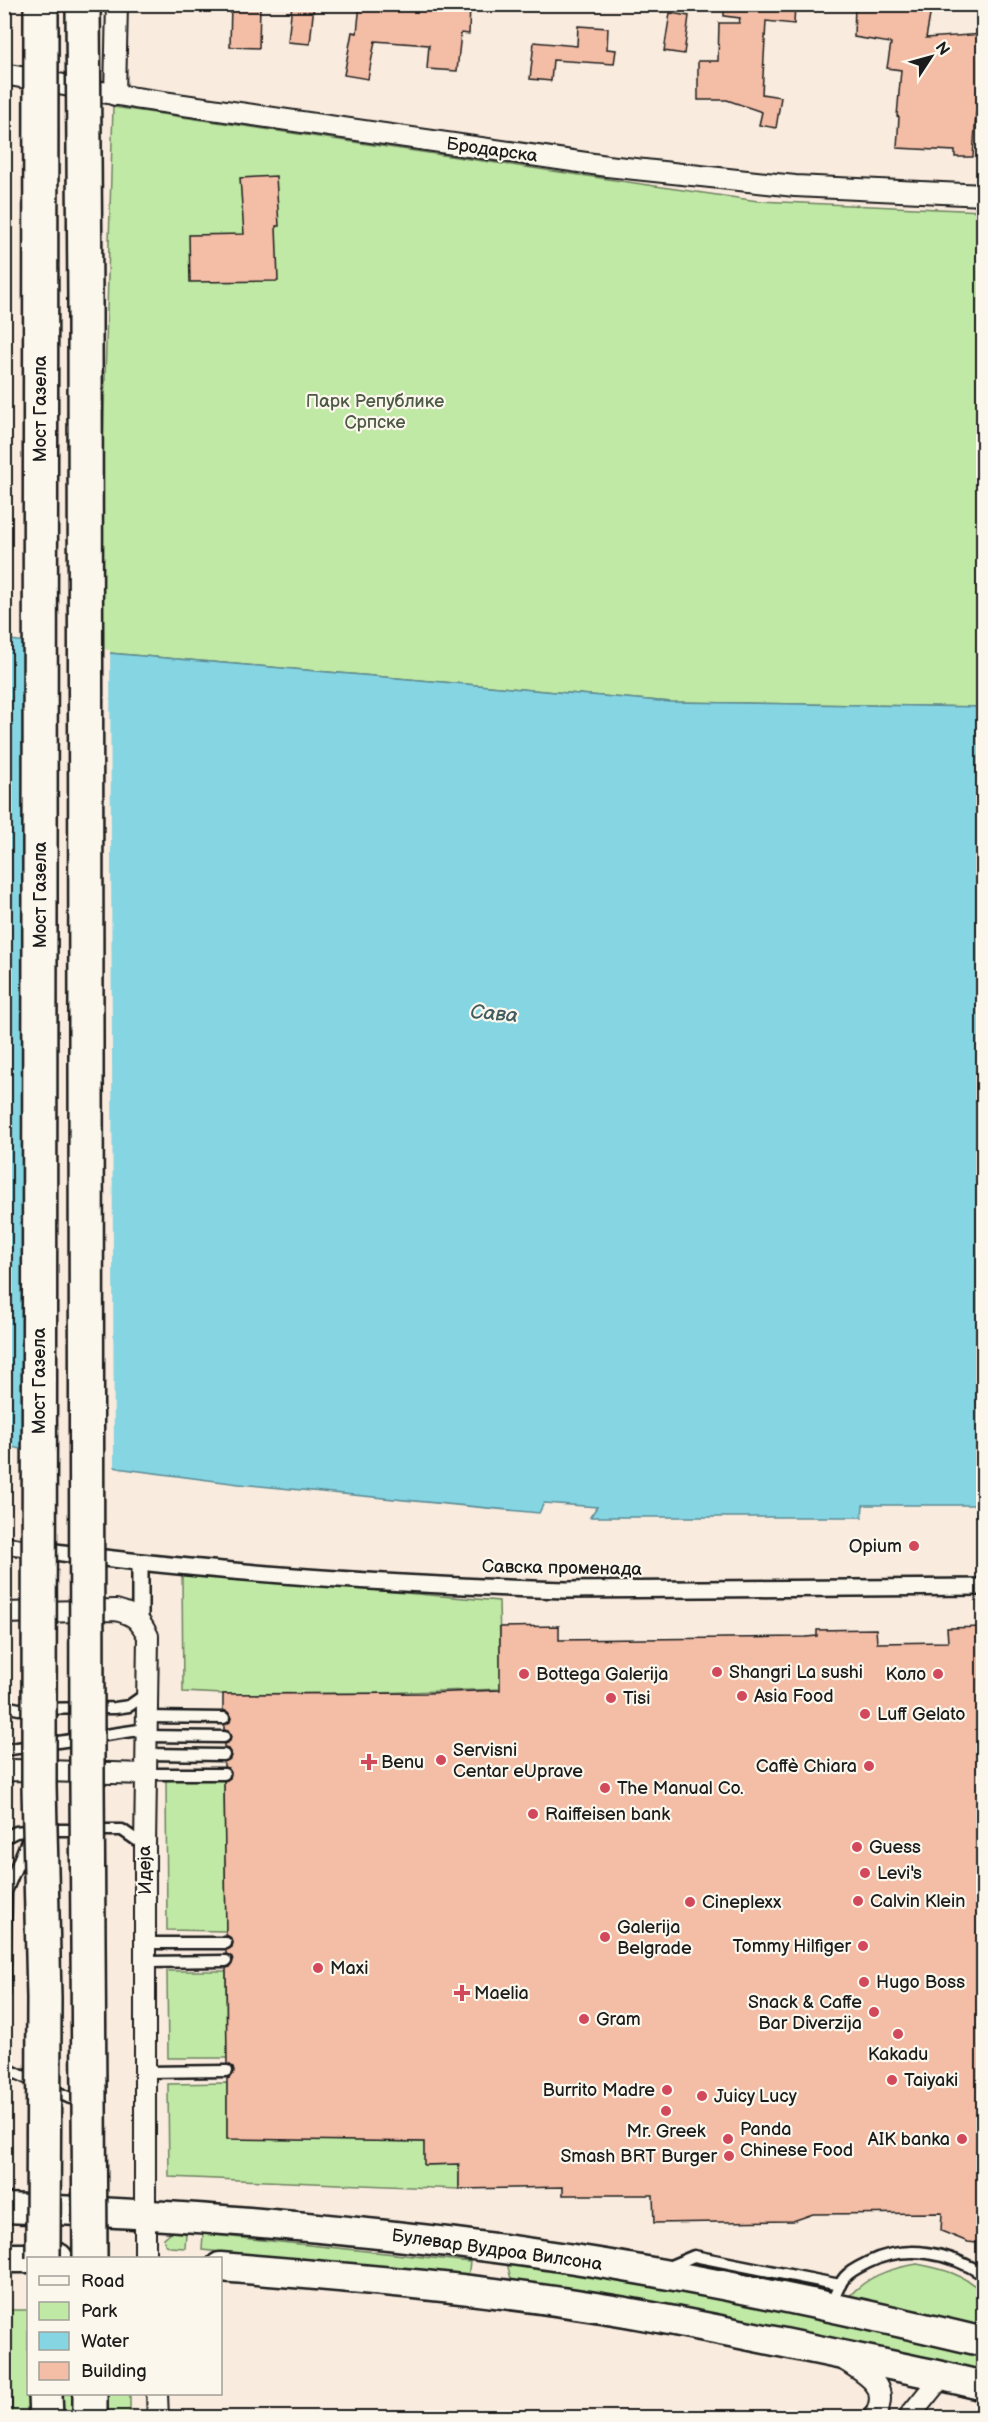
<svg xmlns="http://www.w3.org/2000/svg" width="988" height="2422" font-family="'Balsamiq Sans',sans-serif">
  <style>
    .green { fill: #c0e9a5; stroke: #6e8260; stroke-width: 1.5 }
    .water { fill: #86d5e3; stroke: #5c8b93; stroke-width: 1.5 }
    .pier { fill: #f9ebde }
    .building { fill: #f3bda6; stroke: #1c1c1c; stroke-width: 1.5 }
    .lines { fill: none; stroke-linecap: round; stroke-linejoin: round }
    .service-casing { stroke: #1c1c1c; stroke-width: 15 }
    .pedestrian-casing { stroke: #1c1c1c; stroke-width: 20 }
    .minor-casing { stroke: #1c1c1c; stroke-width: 24 }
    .secondary-casing { stroke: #1c1c1c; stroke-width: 33 }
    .trunk-casing { stroke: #1c1c1c; stroke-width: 38 }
    .service { stroke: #fbf7ec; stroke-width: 10 }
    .pedestrian { stroke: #fbf7ec; stroke-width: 15 }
    .minor { stroke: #fbf7ec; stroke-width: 20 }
    .secondary { stroke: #fbf7ec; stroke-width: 28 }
    .trunk { stroke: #fbf7ec; stroke-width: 33 }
    .trunk-bridge-casing { stroke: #1c1c1c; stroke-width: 38; stroke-linecap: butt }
    .trunk-bridge { stroke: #fbf7ec; stroke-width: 33 }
    .poi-dot { fill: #d1495b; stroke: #fbf7ec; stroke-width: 2 }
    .labels { text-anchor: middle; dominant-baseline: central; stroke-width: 4.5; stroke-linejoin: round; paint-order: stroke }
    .street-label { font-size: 18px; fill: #1c1c1c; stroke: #fbf7ec }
    .park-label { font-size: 18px; fill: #4d5a45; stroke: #fbf7ec }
    .poi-label { font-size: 18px; fill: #1c1c1c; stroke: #fbf7ec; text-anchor: start }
    .water-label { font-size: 20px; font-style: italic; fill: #415d62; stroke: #fbf7ec }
  </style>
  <rect width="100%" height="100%" fill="#f9ebde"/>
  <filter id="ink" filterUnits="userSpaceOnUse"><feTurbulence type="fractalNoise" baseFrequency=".0167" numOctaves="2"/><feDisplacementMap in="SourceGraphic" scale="12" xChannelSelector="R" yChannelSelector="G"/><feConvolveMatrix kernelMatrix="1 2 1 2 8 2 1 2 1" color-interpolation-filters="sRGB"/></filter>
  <g filter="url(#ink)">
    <g class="green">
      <path d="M 113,107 L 758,201 L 983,211 L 983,707 L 671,702 L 97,652 Z"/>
      <path d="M 182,1574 L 499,1601 L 501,1689 L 377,1693 L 223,1694 L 183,1692 Z"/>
      <path d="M 166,1778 L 224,1779 L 226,1931 L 167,1930 Z"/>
      <path d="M 167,1971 L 226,1971 L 227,2058 L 168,2058 Z"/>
      <path d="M 227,2083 L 227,2138 L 424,2142 L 425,2165 L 459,2164 L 459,2189 L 169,2177 L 168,2084 Z"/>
      <path d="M 171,2232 L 186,2233 L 185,2248 L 170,2247 L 165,2244 L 164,2238 Z"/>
      <path d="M 203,2234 L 470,2262 L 468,2277 L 202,2250 Z"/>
      <path d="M 504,2250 L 983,2342 L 983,2386 L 515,2296 Z"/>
      <path d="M 917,2264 C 943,2269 964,2274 983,2293 L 983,2332 L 845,2301 C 865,2277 887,2269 917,2264 Z"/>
      <path d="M 10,2310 L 28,2310 L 28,2394 L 130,2394 L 130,2417 L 12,2417 Z"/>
    </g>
    <path class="water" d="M 4,639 L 97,652 L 671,702 L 983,707 L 983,1505 L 863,1505 L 862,1517 L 590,1517 L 597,1507 L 544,1503 L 539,1513 L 239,1484 L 124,1469 L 5,1446 Z"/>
    <path class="pier" d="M 38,641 L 110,650 L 114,1470 L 34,1454 Z"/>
    <g class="building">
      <path d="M 231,4 L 260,4 L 259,48 L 230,47 Z"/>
      <path d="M 292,4 L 314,4 L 310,44 L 288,42 Z"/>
      <path d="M 360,4 L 441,11 L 441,4 L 470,4 L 469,34 L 461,33 L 457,71 L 427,69 L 429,45 L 375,41 L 368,79 L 344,75 L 352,32 L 357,33 Z"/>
      <path d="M 724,4 L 795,4 L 794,24 L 766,21 L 762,94 L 781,97 L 776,128 L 759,125 L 762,112 L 727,100 L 698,100 L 698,61 L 718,61 L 719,23 L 739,23 L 740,18 L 724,16 Z"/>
      <path d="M 855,4 L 932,4 L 926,38 L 984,34 L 984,113 L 976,113 L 973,157 L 955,157 L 955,151 L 897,148 L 899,117 L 897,116 L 901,70 L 887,68 L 891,43 L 854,37 Z"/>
      <path d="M 670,13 L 689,16 L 684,54 L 664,51 Z"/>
      <path d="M 578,26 L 608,28 L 607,49 L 616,50 L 614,64 L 553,60 L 551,81 L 530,79 L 534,42 L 577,46 Z"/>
      <path d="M 276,176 L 279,226 L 276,226 L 278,281 L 190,282 L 189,235 L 244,234 L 240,178 Z"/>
      <path d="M 559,1626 L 559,1640 L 806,1637 L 817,1636 L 817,1630 L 876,1629 L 877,1643 L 948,1642 L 947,1628 L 984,1627 L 984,2244 L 968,2242 L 941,2231 L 942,2213 L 813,2214 L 793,2221 L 654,2223 L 653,2195 L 563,2195 L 563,2187 L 459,2189 L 459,2164 L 424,2165 L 424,2142 L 227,2139 L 227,2079 L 231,2077 L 234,2071 L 233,2067 L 227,2064 L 226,1968 L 230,1967 L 233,1961 L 232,1957 L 226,1954 L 226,1950 L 232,1947 L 233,1942 L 230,1937 L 226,1935 L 224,1781 L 230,1778 L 231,1773 L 228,1768 L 224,1767 L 224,1762 L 230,1759 L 231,1755 L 228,1749 L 224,1748 L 224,1744 L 230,1741 L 231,1737 L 228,1731 L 224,1730 L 224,1725 L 230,1722 L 231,1718 L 228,1712 L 223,1710 L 223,1694 L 428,1693 L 500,1690 L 500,1627 Z"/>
    </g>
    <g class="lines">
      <g class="service-casing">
        <g id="service">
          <path d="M 4,1706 L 19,1709 L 115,1708 L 129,1706 L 146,1694"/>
          <path d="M 146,1717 L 224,1718"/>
          <path d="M 146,1736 L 224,1737"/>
          <path d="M 4,1750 L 146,1729"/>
          <path d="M 145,1754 L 224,1755"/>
          <path d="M 145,1774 L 224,1774"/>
          <path d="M 4,1838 L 16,1832 L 32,1830 L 122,1830 L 145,1846"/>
          <path d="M 146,1943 L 226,1943"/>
          <path d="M 146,1962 L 226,1961"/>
          <path d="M 4,1994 L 6,1892 L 29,1836"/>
          <path d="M 4,2041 L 5,2068 L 70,2098 L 86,2098"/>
          <path d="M 145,2072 L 227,2071"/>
          <path d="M 668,2267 L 694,2256 L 840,2285"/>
          <path d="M 831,2306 C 835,2296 838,2285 845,2277 C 851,2270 861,2266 869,2262 C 907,2244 949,2252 984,2275"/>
        </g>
      </g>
      <g class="pedestrian-casing">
        <g id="pedestrian">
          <path d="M 4,1545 C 190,1572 379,1584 566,1590 L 984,1587"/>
          <path d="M 140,1563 L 140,1621"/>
        </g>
      </g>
      <g class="minor-casing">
        <g id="minor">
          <path d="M 4,74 L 135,98 L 607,166 L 795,186 L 984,195"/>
          <path d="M 115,95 L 117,4"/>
          <path d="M 4,1613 L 116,1610 C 135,1615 139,1619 148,1636 L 145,1846 L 145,2258"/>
          <path d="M 4,1772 L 13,1770 L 145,1774"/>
          <path d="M 846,2361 C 869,2376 891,2387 874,2418"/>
          <path d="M 157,2394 L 158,2418"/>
          <path d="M 908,2418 L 942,2376"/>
        </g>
      </g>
      <g class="secondary-casing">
        <g id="secondary">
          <path d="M 4,2208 C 184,2214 362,2229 540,2254 C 689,2275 837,2307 984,2342"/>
          <path d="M 4,2258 L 58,2258"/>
          <path d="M 220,2267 C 356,2278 492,2289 626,2312 C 732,2331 837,2354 942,2376 L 984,2386"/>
        </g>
      </g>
      <g class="trunk-casing">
        <g id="trunk">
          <path d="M 45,2394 L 46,2418"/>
          <path d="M 90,2418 L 90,2394"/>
        </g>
      </g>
      <use href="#service" class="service"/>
      <use href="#pedestrian" class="pedestrian"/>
      <use href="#minor" class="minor"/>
      <use href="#secondary" class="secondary"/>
      <use href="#trunk" class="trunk"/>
      <g class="trunk-bridge-casing">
        <g id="trunk-bridge">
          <path d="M 41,4 L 39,1786 L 44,1998 L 43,2258"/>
          <path d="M 83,4 L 85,301 L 87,1784 L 90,2258"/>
        </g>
      </g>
      <use href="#trunk-bridge" class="trunk-bridge"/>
    </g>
  </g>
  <g class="poi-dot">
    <circle cx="914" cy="1546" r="6"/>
    <circle cx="717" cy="1672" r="6"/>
    <circle cx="524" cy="1674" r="6"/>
    <circle cx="938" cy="1674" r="6"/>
    <circle cx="742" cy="1696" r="6"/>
    <circle cx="611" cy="1698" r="6"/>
    <circle cx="865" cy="1714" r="6"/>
    <circle cx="441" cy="1760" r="6"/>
    <path d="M366 1753h6v6h6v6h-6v6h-6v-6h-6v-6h6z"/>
    <circle cx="869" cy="1766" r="6"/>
    <circle cx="605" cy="1788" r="6"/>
    <circle cx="533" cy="1814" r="6"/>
    <circle cx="857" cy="1847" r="6"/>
    <circle cx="865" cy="1873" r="6"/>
    <circle cx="858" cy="1901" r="6"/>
    <circle cx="690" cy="1902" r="6"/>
    <circle cx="605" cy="1937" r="6"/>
    <circle cx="863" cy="1946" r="6"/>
    <circle cx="318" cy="1968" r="6"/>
    <circle cx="864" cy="1982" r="6"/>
    <path d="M459 1984h6v6h6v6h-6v6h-6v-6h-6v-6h6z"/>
    <circle cx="874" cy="2012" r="6"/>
    <circle cx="584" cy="2019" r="6"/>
    <circle cx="898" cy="2034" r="6"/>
    <circle cx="892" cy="2080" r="6"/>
    <circle cx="667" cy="2090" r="6"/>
    <circle cx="702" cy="2096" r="6"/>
    <circle cx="666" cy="2111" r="6"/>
    <circle cx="728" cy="2139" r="6"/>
    <circle cx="962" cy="2139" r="6"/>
    <circle cx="729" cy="2156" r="6"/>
  </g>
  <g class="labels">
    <g class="street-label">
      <text transform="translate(492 150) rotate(8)">Бродарска</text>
      <text transform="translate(40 409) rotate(-90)">Мост Газела</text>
      <text transform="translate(40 895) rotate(-90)">Мост Газела</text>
      <text transform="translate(39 1381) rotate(-90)">Мост Газела</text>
      <text transform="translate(562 1568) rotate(1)">Савска променада</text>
      <text transform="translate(145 1870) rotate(-91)">Идеја</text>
      <text transform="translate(497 2250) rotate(8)">Булевар Вудроа Вилсона</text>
    </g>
    <g class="park-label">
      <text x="375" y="401">Парк Републике<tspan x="375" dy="21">Српске</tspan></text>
    </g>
    <g class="poi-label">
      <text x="902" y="1546" text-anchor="end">Opium</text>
      <text x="729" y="1672">Shangri La sushi</text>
      <text x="536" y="1674">Bottega Galerija</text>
      <text x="926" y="1674" text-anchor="end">Коло</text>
      <text x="754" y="1696">Asia Food</text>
      <text x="623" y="1698">Tisi</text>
      <text x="877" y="1714">Luff Gelato</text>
      <text x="453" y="1750">Servisni<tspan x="453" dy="21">Centar eUprave</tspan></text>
      <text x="381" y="1762">Benu</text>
      <text x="857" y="1766" text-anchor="end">Caffè Chiara</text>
      <text x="617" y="1788">The Manual Co.</text>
      <text x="545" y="1814">Raiffeisen bank</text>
      <text x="869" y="1847">Guess</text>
      <text x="877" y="1873">Levi's</text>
      <text x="870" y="1901">Calvin Klein</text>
      <text x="702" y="1902">Cineplexx</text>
      <text x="617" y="1927">Galerija<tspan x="617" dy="21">Belgrade</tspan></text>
      <text x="851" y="1946" text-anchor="end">Tommy Hilfiger</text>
      <text x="330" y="1968">Maxi</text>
      <text x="876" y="1982">Hugo Boss</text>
      <text x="474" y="1993">Maelia</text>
      <text x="862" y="2002" text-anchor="end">Snack &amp; Caffe<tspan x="862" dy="21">Bar Diverzija</tspan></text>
      <text x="596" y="2019">Gram</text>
      <text x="898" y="2054" text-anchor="middle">Kakadu</text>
      <text x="904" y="2080">Taiyaki</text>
      <text x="655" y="2090" text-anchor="end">Burrito Madre</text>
      <text x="714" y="2096">Juicy Lucy</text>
      <text x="740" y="2129">Panda<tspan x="740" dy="21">Chinese Food</tspan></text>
      <text x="666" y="2131" text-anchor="middle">Mr. Greek</text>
      <text x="950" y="2139" text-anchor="end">AIK banka</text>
      <text x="717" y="2156" text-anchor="end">Smash BRT Burger</text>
    </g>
    <g class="water-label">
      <text transform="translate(494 1014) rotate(5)">Сава</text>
    </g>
  </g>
  <rect width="988" height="2422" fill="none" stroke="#fbf7ec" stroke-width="24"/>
  <rect x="12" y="12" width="964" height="2398" fill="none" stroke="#1c1c1c" stroke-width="2" filter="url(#ink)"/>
  <rect x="27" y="2257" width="195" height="138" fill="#fbf7ec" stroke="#a29f99" stroke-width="1.5"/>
  <rect x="39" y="2276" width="30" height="9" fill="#fbf7ec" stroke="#a29f99" stroke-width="1.5"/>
  <text x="81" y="2287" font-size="18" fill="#1c1c1c">Road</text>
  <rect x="39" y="2302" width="30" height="18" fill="#c0e9a5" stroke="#a29f99" stroke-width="1.5"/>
  <text x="81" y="2317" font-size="18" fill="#1c1c1c">Park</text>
  <rect x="39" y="2332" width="30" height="18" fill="#86d5e3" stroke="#a29f99" stroke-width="1.5"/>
  <text x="81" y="2347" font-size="18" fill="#1c1c1c">Water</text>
  <rect x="39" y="2362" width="30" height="18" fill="#f3bda6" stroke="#a29f99" stroke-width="1.5"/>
  <text x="81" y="2377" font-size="18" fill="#1c1c1c">Building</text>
  <g transform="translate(931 57) rotate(54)" stroke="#fbf7ec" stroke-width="4.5" paint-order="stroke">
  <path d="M0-4.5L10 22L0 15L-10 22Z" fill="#1c1c1c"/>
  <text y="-9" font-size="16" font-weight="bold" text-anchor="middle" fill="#1c1c1c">N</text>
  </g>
</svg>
